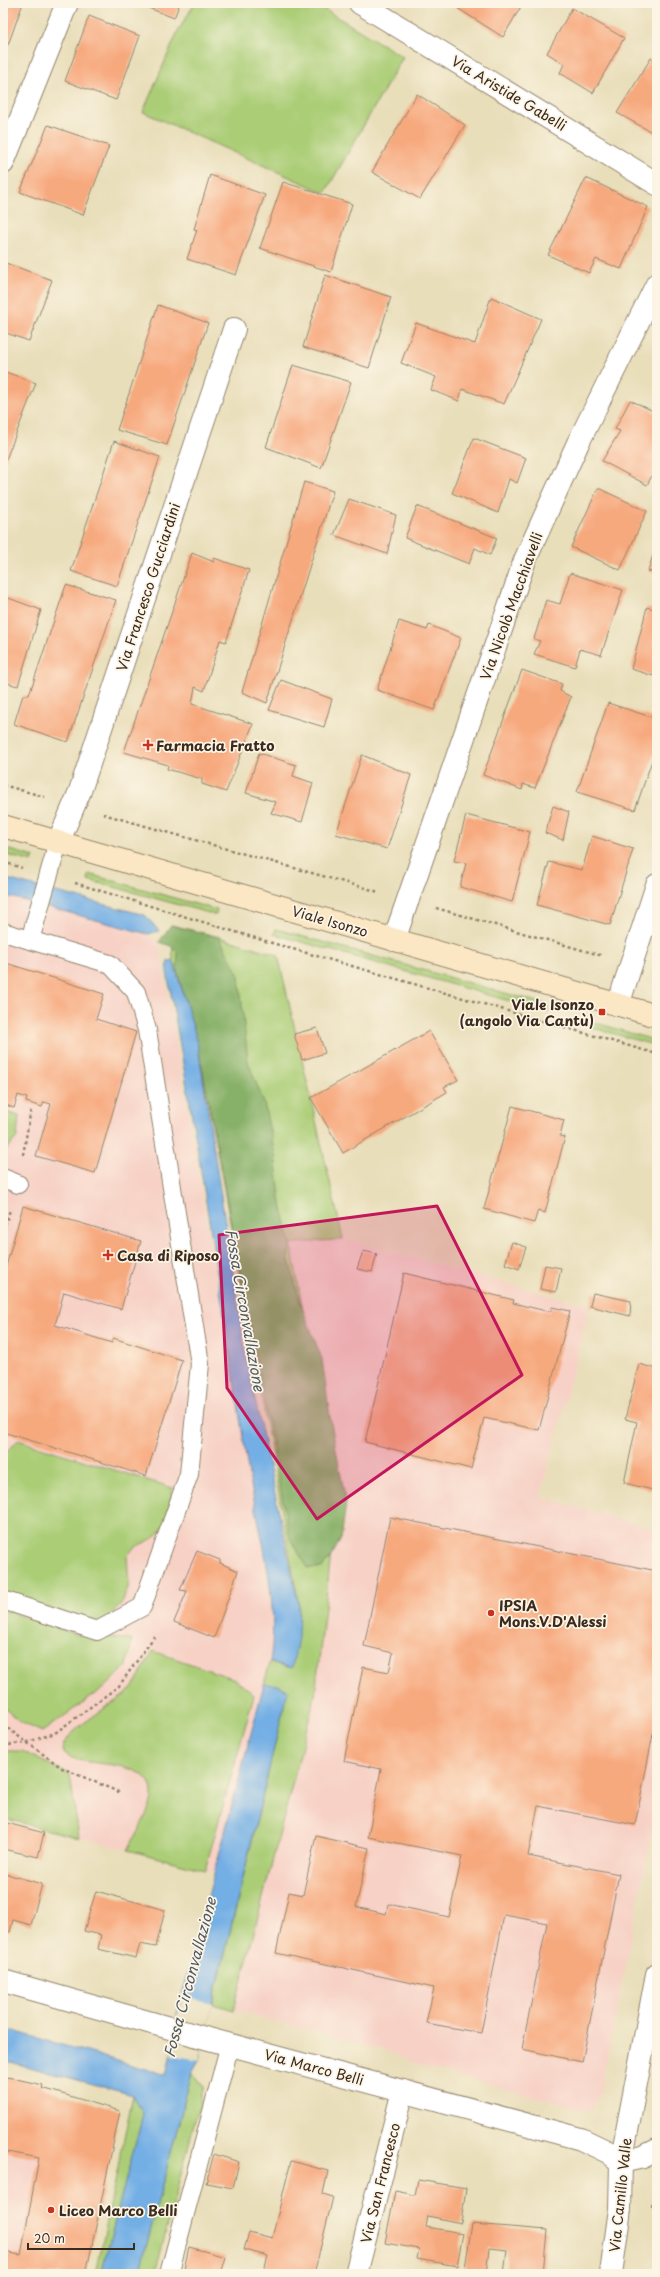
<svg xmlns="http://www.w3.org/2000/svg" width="660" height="2277" font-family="'Playpen Sans',sans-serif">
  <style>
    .built { fill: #f7d1c6 }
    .green { fill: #aacd76; stroke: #727c4a }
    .forest { fill: #87b067; stroke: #616d42 }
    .water { fill: #73afe5; stroke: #576c82 }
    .pier { fill: #e9deba }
    .building { fill: #f7a97e }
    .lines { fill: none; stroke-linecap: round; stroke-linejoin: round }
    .lane-casing { stroke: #92846c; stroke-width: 20 }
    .street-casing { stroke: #92846c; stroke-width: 24 }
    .secondary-casing { stroke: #92846c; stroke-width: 24 }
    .path { stroke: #92846c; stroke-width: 2.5; stroke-dasharray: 3 3; stroke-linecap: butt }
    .lane { stroke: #fff; stroke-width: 18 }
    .street { stroke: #fff; stroke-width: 22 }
    .secondary { stroke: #fbe7c3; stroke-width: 22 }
    .marked { fill: #c2185b; fill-opacity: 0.2; stroke: #c2185b; stroke-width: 3; stroke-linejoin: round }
    .poi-dot { fill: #c8321e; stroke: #fcf5e5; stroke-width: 1.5 }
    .labels { text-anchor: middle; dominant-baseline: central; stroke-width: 3.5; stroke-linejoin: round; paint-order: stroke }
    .street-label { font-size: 14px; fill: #3b2a1e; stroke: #fcf5e5 }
    .poi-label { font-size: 14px; font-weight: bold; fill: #3b2a1e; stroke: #fcf5e5; text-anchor: start }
    .water-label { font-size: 15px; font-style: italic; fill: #4f5964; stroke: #fcf5e5 }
  </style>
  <rect width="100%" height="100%" fill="#fcf5e5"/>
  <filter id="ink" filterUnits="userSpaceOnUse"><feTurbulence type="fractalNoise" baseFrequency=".025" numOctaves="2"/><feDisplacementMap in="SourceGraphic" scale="8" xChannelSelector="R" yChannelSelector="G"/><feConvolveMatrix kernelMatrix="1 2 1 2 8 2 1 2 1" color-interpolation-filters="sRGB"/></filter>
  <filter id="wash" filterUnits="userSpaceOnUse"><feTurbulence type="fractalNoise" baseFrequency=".012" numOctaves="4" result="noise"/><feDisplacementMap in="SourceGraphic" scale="16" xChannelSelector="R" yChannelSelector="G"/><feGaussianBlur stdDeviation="0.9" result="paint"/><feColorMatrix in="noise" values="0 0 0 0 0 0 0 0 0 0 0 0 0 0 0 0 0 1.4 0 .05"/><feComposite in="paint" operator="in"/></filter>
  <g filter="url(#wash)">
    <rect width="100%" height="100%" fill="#e9deba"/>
    <g class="built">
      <path d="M 3,893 L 148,934 L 159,942 L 269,1586 L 272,1625 L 273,1644 L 270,1662 L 215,1872 L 3,1818 Z"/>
      <path d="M 343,1239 L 590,1306 L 540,1497 L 657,1530 L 657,1806 L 600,2093 L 589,2111 L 419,2066 L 389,2052 L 234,2010 L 315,1696 L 337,1500 L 291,1244 Z"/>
      <path d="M 3,2076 L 52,2087 L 53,2091 L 82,2101 L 120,2111 L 86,2274 L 3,2274 Z"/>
    </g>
    <g class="green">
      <path d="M 195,3 L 314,3 L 403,57 L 325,193 L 143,112 L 178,31 Z"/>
      <path d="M 3,848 L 34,857 L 32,862 L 3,854 Z"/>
      <path d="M 89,874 L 217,910 L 216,915 L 88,880 Z"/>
      <path d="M 171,925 L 219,937 L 278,955 L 343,1239 L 291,1244 L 337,1500 L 315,1696 L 234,2010 L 213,2004 L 288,1690 L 277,1685 L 264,1684 L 270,1662 L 292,1668 L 299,1606 L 197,1040 L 173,960 Z"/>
      <path d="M 276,929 L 548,1005 L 548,1012 L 274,934 Z"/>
      <path d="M 593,1022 L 657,1041 L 657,1046 L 590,1027 Z"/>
      <path d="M 3,1111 L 19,1116 L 17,1137 L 3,1154 Z"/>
      <path d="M 18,1440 L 173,1488 C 170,1501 168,1526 157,1535 C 145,1545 139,1541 127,1556 L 129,1585 L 121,1605 L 99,1626 L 3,1592 L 3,1456 Z"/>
      <path d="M 3,1610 L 76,1634 L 132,1640 L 127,1665 L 110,1683 L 42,1732 L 20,1722 L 3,1707 Z"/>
      <path d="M 153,1651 L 235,1679 L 254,1695 L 205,1870 L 128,1850 C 133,1840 152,1807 152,1797 C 155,1761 100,1766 78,1760 C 72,1759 66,1754 62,1751 C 62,1732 112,1705 127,1693 C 136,1685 146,1663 153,1651 Z"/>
      <path d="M 3,1751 L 22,1751 L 70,1775 L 79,1838 L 3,1818 Z"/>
      <path d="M 192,2072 L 204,2086 L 155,2274 L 139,2274 Z"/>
      <path d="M 133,2095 L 143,2114 L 101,2274 L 96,2274 Z"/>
    </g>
    <path class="forest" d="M 171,925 L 219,937 L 239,976 L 248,1062 L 264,1103 L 275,1155 L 281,1204 L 291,1244 L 288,1257 L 300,1302 L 322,1359 L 330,1417 L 346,1503 L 341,1539 L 332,1555 L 322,1568 L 308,1568 L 290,1539 L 197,1040 L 177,971 L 178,953 L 171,946 L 159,942 Z"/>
    <g class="water">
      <path d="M 3,878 L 145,915 L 159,931 L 148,934 L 3,895 Z"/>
      <path d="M 173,960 L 197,1040 L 246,1357 L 299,1606 L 298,1638 L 292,1668 L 270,1662 C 281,1594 256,1523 246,1457 C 221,1295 196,1133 167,972 L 168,961 Z"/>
      <path d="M 264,1684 L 277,1685 L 288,1690 L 199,2060 L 192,2072 L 139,2274 L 101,2274 L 143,2114 L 133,2095 L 3,2060 L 3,2028 L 166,2075 L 174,2040 L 173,2029 Z"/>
    </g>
    <path class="pier" d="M 183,1997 L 213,2004 L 199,2060 L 171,2055 L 173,2029 Z"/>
    <g id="blocks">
      <g class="building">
        <path d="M 3,3 L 23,3 L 8,45 L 3,43 Z"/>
        <path d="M 136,3 L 180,3 L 174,18 Z"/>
        <path d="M 456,3 L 523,3 L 503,37 L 454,6 Z"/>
        <path d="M 572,8 L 624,38 L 593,93 L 560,73 L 564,64 L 547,53 Z"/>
        <path d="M 89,16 L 140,36 L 116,100 L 65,81 Z"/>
        <path d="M 651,58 L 657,62 L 657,135 L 617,113 Z"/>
        <path d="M 417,94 L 465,125 L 420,199 L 372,172 Z"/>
        <path d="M 48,125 L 109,146 L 83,215 L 20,192 Z"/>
        <path d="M 210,175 L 265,195 L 236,275 L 187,259 L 197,230 L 194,229 Z"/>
        <path d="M 586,178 L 648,207 L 621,269 L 596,259 L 589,273 L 548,255 Z"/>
        <path d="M 283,182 L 352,204 L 331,272 L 260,248 Z"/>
        <path d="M 3,262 L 52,280 L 29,341 L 3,332 Z"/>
        <path d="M 325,275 L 391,297 L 369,368 L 303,347 Z"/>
        <path d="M 491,297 L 541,319 L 504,404 L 462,389 L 459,401 L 431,390 L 436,377 L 401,363 L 416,323 L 475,344 Z"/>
        <path d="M 158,305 L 208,323 L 167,445 L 117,430 Z"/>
        <path d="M 293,365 L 351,382 L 321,468 L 266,447 Z"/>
        <path d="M 3,371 L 36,383 L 3,467 Z"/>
        <path d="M 630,400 L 657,413 L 657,466 L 647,485 L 602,461 L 620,431 L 615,429 Z"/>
        <path d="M 474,438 L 526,458 L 517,483 L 509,479 L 498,513 L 452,493 Z"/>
        <path d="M 114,441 L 160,457 L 117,586 L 71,571 Z"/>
        <path d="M 304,482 L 333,491 L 267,703 L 242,692 Z"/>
        <path d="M 598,488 L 647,511 L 620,570 L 571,547 Z"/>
        <path d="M 349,499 L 396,515 L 387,554 L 334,535 Z"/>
        <path d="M 417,506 L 497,538 L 490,555 L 475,548 L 469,564 L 405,538 Z"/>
        <path d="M 657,542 L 657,574 L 648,571 Z"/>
        <path d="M 192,553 L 214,562 L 214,558 L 249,570 L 226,642 L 220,640 L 204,691 L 195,687 L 192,704 L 253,724 L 226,792 L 202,784 L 202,779 L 167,769 L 168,765 L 124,752 Z"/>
        <path d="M 570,573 L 623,590 L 601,655 L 580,649 L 575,667 L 534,654 L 540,641 L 534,639 L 546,600 L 560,604 Z"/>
        <path d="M 66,585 L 116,600 L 68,742 L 14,724 L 23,695 L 29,695 Z"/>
        <path d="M 3,596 L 41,610 L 18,686 L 3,682 Z"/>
        <path d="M 647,607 L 657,610 L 657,677 L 631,669 Z"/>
        <path d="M 399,621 L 427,630 L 429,625 L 461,638 L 434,710 L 377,690 Z"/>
        <path d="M 522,670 L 562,684 L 560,691 L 571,697 L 535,788 L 523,784 L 522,790 L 483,775 Z"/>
        <path d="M 281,680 L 332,699 L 324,727 L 269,710 Z"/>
        <path d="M 608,703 L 657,719 L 657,746 L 635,810 L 577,792 Z"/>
        <path d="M 259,753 L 296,765 L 293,776 L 313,783 L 302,822 L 271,813 L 276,802 L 246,793 Z"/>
        <path d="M 362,755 L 411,775 L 387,849 L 336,834 Z"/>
        <path d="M 553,806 L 569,812 L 563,840 L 545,833 Z"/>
        <path d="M 466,815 L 530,832 L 512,902 L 460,887 L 466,863 L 454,861 Z"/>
        <path d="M 592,836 L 633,849 L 610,925 L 537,905 L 549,862 L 582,870 Z"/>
        <path d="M 3,962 L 104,994 L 96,1019 L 136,1032 L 95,1173 L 36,1156 L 51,1104 L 44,1102 L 42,1107 L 26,1102 L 27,1098 L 18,1095 L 14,1108 L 3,1104 Z"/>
        <path d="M 317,1028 L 325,1053 L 302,1060 L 294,1034 Z"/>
        <path d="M 429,1031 L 458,1080 L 444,1087 L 447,1092 L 343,1153 L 311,1098 Z"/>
        <path d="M 512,1106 L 564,1120 L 560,1136 L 565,1137 L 545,1213 L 538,1210 L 534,1223 L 484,1209 Z"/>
        <path d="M 23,1206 L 141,1241 L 121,1309 L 64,1292 L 55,1325 L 112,1343 L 113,1338 L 182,1360 L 146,1476 L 3,1432 L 3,1277 Z"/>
        <path d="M 512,1242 L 526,1247 L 519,1269 L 505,1264 Z"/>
        <path d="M 363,1251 L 377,1254 L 372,1272 L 357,1269 Z"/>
        <path d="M 656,1258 L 657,1258 L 657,1270 L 654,1269 Z"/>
        <path d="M 545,1265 L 561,1268 L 556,1292 L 540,1289 Z"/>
        <path d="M 404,1273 L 514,1300 L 513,1303 L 550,1312 L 552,1307 L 570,1311 L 539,1430 L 484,1418 L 471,1469 L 365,1442 Z"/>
        <path d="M 593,1293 L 631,1301 L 630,1316 L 590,1306 Z"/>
        <path d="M 639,1364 L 657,1369 L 657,1491 L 624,1483 L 637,1422 L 625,1419 Z"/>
        <path d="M 390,1517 L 657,1571 L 657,1714 L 635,1825 L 538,1806 L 528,1856 L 619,1874 L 582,2062 L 522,2049 L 547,1923 L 504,1915 L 481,2033 L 426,2023 L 434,1988 L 276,1953 L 289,1892 L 303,1895 L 316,1836 L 369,1848 L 356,1907 L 386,1914 L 388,1904 L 449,1917 L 462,1856 L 368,1837 L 381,1769 L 344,1761 L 363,1667 L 389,1672 L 393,1653 L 364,1646 Z"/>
        <path d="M 197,1551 L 220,1560 L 220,1563 L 238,1571 L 214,1638 L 174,1622 L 187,1591 L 180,1590 Z"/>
        <path d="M 3,1822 L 44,1833 L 38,1857 L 3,1849 Z"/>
        <path d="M 3,1873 L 42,1884 L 31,1925 L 13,1920 L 10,1932 L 3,1930 Z"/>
        <path d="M 96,1891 L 165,1910 L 156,1947 L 140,1944 L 136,1958 L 98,1949 L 101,1935 L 84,1931 Z"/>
        <path d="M 3,2076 L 43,2085 L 42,2088 L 120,2111 L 86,2274 L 3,2274 L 3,2252 L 21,2255 L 39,2158 L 3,2151 Z"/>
        <path d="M 214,2154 L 239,2162 L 233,2188 L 206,2183 Z"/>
        <path d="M 291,2161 L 328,2171 L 323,2194 L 333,2197 L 314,2274 L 263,2274 L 268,2256 L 244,2250 L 249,2232 L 272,2238 Z"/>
        <path d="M 418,2180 L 466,2188 L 461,2223 L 428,2216 L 426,2227 L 463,2233 L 457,2266 L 417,2259 L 419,2249 L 385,2243 L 395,2191 L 415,2195 Z"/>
        <path d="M 472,2224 L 547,2230 L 543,2274 L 504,2274 L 507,2250 L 489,2248 L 486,2274 L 464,2274 Z"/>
        <path d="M 189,2247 L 226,2257 L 221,2274 L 204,2274 L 184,2269 Z"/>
      </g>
    </g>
  </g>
  <g filter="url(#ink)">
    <use href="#blocks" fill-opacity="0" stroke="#92846c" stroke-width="1"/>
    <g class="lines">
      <g class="lane-casing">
        <g id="lane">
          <path d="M 3,932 L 110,964 L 136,992 L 147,1030 L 200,1364 L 189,1474 L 142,1607 L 97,1631 L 3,1600"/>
          <path d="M 30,940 L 58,843"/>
          <path d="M 3,1178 L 18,1184"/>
          <path d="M 169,2274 L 230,2044"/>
        </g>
      </g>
      <g class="street-casing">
        <g id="street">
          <path d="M 360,3 L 657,184"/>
          <path d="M 3,163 L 67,3"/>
          <path d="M 58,843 L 80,791 L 234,329"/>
          <path d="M 394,940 L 525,560 L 578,443 L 657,284"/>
          <path d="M 618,1005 L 657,885"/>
          <path d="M 3,1981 L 205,2038 L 581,2139 L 608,2152 L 621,2162 L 643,2157 L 657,2150"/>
          <path d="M 356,2274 L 403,2091"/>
          <path d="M 611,2274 L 620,2209 L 621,2162 L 657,1974"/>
        </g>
      </g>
      <g class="secondary-casing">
        <path id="secondary" d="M 3,826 L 657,1016"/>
      </g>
      <g class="path">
        <path d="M 3,785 L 45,797"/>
        <path d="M 103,814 L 379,892"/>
        <path d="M 3,862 L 22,868"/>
        <path d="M 75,883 L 272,943 L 657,1054"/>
        <path d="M 436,908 L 603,956"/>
        <path d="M 23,1155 L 31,1109"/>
        <path d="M 3,1231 L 10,1210"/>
        <path d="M 3,1725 L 62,1768 L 121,1793"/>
        <path d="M 3,1746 L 28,1742 L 55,1733 L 119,1686 L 154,1637 L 152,1633"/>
        <path d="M 652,2206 L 655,2185"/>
      </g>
      <use href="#lane" class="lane"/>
      <use href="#street" class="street"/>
      <use href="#secondary" class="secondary"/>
    </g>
  </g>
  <path class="marked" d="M 437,1206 L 522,1375 L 317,1519 L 227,1388 L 219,1235 Z"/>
  <g class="poi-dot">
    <path d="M146 739h4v4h4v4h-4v4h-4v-4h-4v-4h4z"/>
    <rect x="598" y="1008" width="8" height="8" rx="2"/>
    <path d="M106 1249h4v4h4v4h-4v4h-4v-4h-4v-4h4z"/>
    <circle cx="491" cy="1613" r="4"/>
    <circle cx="51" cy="2210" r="4"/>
  </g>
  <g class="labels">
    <g class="street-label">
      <text transform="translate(509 93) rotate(31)">Via Aristide Gabelli</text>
      <text transform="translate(148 587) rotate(-72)">Via Francesco Gucciardini</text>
      <text transform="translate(511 606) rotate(-70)">Via Nicolò Macchiavelli</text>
      <text transform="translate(330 921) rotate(16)">Viale Isonzo</text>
      <text transform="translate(314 2067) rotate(15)">Via Marco Belli</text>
      <text transform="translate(380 2183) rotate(-76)">Via San Francesco</text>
      <text transform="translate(620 2195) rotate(-84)">Via Camillo Valle</text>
    </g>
    <g class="poi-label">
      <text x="156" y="745">Farmacia Fratto</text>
      <text x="594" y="1004" text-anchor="end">Viale Isonzo<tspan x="594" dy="16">(angolo Via Cantù)</tspan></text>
      <text x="117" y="1255">Casa di Riposo</text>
      <text x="499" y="1605">IPSIA<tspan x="499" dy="16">Mons.V.D'Alessi</tspan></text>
      <text x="59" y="2210">Liceo Marco Belli</text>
    </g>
    <g class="water-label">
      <text transform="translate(246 1310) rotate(80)">Fossa Circonvallazione</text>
      <text transform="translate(189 1977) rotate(-75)">Fossa Circonvallazione</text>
    </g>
  </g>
  <rect width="660" height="2277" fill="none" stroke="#fcf5e5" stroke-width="16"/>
  <path d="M28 2243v6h106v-6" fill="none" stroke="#3b2a1e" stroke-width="2"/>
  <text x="34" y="2243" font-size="12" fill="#3b2a1e" stroke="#fcf5e5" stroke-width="3" paint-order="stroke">20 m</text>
</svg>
